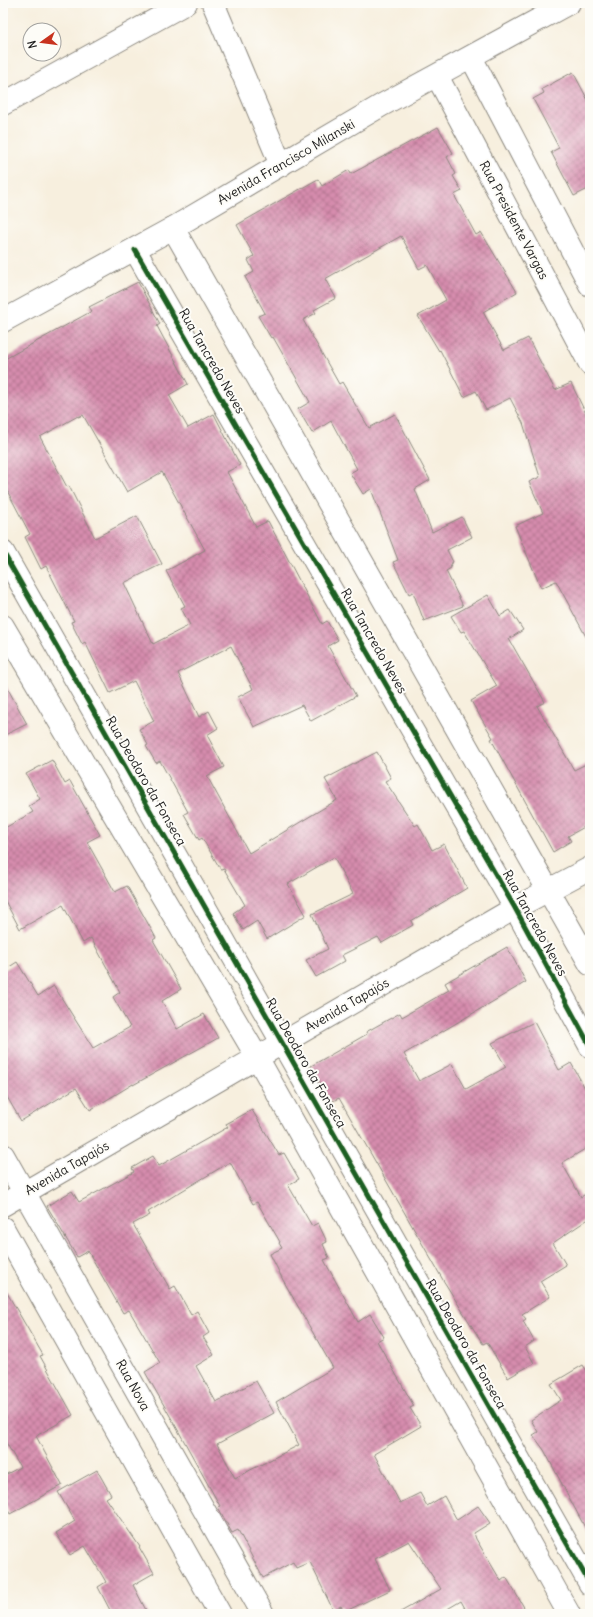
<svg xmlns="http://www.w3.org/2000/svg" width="593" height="1617" font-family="Delius,sans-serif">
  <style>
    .building { fill: url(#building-cross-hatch); fill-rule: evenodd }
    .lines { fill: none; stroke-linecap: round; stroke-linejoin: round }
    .minor-casing { stroke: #8a867d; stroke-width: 24 }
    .minor { stroke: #fff; stroke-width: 22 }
    .cycleway-casing { stroke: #fdfcf7; stroke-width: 8 }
    .cycleway { stroke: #1b5e20; stroke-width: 5 }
    .labels { text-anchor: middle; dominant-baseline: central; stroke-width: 4; stroke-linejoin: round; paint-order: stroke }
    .street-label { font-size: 13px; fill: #1c1c1c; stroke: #fdfcf7 }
  </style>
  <defs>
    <pattern id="building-cross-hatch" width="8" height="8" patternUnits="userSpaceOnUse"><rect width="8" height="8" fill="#d68cad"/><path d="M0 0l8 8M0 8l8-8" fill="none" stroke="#ad728c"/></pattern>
  </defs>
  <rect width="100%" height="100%" fill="#fdfcf7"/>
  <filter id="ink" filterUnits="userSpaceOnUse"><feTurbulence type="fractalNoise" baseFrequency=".025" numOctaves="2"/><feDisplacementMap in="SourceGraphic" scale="8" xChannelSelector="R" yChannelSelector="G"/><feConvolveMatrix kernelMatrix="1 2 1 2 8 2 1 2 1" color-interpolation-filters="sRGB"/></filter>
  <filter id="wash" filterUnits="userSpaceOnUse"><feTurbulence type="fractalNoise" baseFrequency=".012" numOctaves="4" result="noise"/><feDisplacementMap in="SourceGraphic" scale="16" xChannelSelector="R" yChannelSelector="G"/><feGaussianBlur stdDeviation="0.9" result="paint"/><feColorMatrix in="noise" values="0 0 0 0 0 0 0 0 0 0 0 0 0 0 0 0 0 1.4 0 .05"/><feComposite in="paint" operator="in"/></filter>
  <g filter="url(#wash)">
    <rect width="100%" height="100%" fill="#f7efde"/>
    <g id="blocks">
      <g class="building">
        <path d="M 573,72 L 590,104 L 590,188 L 574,196 L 551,152 L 559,148 L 533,99 L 544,93 L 542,89 Z"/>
        <path d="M 438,127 L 453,153 L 447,157 L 456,174 L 453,176 L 462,191 L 454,195 L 476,235 L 481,232 L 517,292 L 483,312 L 504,350 L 528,338 L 555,390 L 571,383 L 590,422 L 590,644 L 556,581 L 541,588 L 515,526 L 543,513 L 529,482 L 540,477 L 523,423 L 510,398 L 486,410 L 476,391 L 464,397 L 440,350 L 439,351 L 418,316 L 446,300 L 427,265 L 419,269 L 401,236 L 325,279 L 336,298 L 314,310 L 316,313 L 303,320 L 339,384 L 342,382 L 369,428 L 395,414 L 430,480 L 415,489 L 432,532 L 462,517 L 472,537 L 447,550 L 453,562 L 450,564 L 451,568 L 446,571 L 463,606 L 424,621 L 413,592 L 409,594 L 393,562 L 398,560 L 371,489 L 363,494 L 350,473 L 357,469 L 331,421 L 312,433 L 298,409 L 310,402 L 273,337 L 271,338 L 258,316 L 265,313 L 245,277 L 254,272 L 248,260 L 254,256 L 237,225 L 318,179 L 322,186 L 349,170 L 351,174 Z"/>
        <path d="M 138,282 L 160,324 L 157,326 L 188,384 L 169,395 L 188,428 L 214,414 L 240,465 L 227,472 L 256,527 L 268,521 L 322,624 L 327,621 L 338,640 L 328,646 L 356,696 L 311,721 L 302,705 L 254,727 L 238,697 L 253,689 L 231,646 L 178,673 L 199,717 L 209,711 L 218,728 L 207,735 L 224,767 L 207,776 L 249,853 L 337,800 L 325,779 L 377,752 L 391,778 L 385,781 L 415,826 L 418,824 L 432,850 L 444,844 L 467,888 L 411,921 L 413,925 L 382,943 L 378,937 L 342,955 L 345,961 L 316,977 L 306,960 L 328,949 L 312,914 L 353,894 L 334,857 L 288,884 L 306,915 L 267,939 L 257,921 L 243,930 L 233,913 L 245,905 L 224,869 L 221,870 L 202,838 L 199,840 L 184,814 L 188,812 L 160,761 L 156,763 L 146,746 L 148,745 L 139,729 L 154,721 L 134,681 L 110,693 L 85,642 L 82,644 L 71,622 L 74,621 L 46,566 L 41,569 L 25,537 L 30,534 L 3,483 L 3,360 L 92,311 L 89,307 ZM 83,415 L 127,492 L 162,472 L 205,550 L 166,571 L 185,606 L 181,608 L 190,625 L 153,644 L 124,583 L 162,564 L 137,516 L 95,538 L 69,486 L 67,487 L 40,437 L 78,416 L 78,417 Z"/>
        <path d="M 488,595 L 500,616 L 510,610 L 523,630 L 509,639 L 545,702 L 537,706 L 574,770 L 590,762 L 590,824 L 568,836 L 571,841 L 553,852 L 491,739 L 493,738 L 471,701 L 497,686 L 464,631 L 461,632 L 451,616 Z"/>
        <path d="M 3,680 L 27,724 L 3,736 Z"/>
        <path d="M 52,760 L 65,784 L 70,781 L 100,835 L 87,842 L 115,892 L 127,886 L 156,938 L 153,940 L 181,989 L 162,1001 L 177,1029 L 204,1014 L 218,1038 L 133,1085 L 133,1084 L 90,1110 L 76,1088 L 21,1121 L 3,1090 L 3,971 L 17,962 L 38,996 L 54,986 L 93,1048 L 130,1027 L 113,997 L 120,992 L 91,938 L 83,943 L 63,905 L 20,929 L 3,897 L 3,829 L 33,812 L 29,806 L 40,799 L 26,774 Z"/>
        <path d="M 507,947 L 526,982 L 404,1054 L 419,1081 L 452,1064 L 466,1089 L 506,1067 L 492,1043 L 534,1022 L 559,1070 L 571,1063 L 590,1097 L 590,1146 L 562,1163 L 581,1197 L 590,1191 L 590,1218 L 553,1243 L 566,1265 L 540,1281 L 550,1297 L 522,1314 L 526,1319 L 523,1321 L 534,1341 L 525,1347 L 534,1363 L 508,1378 L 487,1342 L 483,1344 L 443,1280 L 339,1098 L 331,1102 L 311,1066 L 367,1034 L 366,1032 L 400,1013 L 402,1017 L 449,990 L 445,983 Z"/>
        <path d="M 252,1110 L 279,1155 L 284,1153 L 299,1179 L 288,1185 L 312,1226 L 318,1223 L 327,1242 L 323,1244 L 329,1258 L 324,1260 L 358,1322 L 370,1314 L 384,1337 L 377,1341 L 414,1406 L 410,1408 L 421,1426 L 374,1454 L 400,1503 L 420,1493 L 427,1506 L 444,1496 L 457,1520 L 478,1506 L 490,1523 L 474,1533 L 476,1539 L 501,1581 L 506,1577 L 528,1614 L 468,1614 L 461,1601 L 439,1614 L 397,1614 L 441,1589 L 409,1541 L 375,1559 L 390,1590 L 344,1612 L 341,1606 L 333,1610 L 310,1562 L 296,1568 L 293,1562 L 263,1578 L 238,1530 L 232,1533 L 218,1507 L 220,1506 L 174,1423 L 145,1372 L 160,1363 L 129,1310 L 123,1313 L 88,1251 L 77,1257 L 47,1206 L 72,1191 L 79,1202 L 134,1172 L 132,1168 L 153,1156 L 159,1166 L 228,1127 L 226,1124 ZM 230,1162 L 253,1204 L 257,1202 L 280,1242 L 279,1243 L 282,1248 L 270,1254 L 283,1280 L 333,1368 L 276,1402 L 299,1445 L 235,1478 L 217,1444 L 274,1413 L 256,1381 L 216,1402 L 196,1366 L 214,1355 L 203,1337 L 209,1333 L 197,1311 L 191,1315 L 175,1286 L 170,1289 L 133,1224 L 150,1215 L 148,1212 L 175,1195 Z"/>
        <path d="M 3,1286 L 43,1355 L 40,1356 L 73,1415 L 36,1436 L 62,1485 L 10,1514 L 3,1500 L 3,1476 L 20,1467 L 3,1437 Z"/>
        <path d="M 583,1365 L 590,1376 L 590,1537 L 544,1450 L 533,1435 L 538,1432 L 531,1420 L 561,1400 L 551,1384 Z"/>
        <path d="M 97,1470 L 111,1495 L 106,1498 L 140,1547 L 139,1547 L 154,1573 L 133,1585 L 148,1614 L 112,1614 L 98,1587 L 106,1582 L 85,1546 L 70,1555 L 56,1533 L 75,1521 L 58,1492 Z"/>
      </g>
    </g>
  </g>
  <g filter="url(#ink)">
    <use href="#blocks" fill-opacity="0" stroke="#8a867d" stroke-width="1"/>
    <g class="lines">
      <g class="minor-casing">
        <g id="minor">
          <path d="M 213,3 L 281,165"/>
          <path d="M 471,57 L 590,285"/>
          <path d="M 437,76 L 590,364"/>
          <path d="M 3,104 L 186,3"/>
          <path d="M 173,228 L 590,964"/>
          <path d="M 135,250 L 515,908 L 590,1046"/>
          <path d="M 3,321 L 173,228 L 382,105 L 569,3"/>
          <path d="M 3,552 L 590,1584"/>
          <path d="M 3,626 L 257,1057 L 569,1614"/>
          <path d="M 3,1155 L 263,1614"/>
          <path d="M 3,1205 L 515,908 L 590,868"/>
          <path d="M 3,1228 L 220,1614"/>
        </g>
      </g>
      <use href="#minor" class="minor"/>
      <g class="cycleway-casing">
        <g id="cycleway">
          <path d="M 135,250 L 515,908 L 590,1046"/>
          <path d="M 3,552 L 590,1584"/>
        </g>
      </g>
      <use href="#cycleway" class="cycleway"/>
    </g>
  </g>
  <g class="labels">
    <g class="street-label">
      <text transform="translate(286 162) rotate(-30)">Avenida Francisco Milanski</text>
      <text transform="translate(514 220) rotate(62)">Rua Presidente Vargas</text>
      <text transform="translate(212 361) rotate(60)">Rua Tancredo Neves</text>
      <text transform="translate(374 641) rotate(60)">Rua Tancredo Neves</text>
      <text transform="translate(146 781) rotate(60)">Rua Deodoro da Fonseca</text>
      <text transform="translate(535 923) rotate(61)">Rua Tancredo Neves</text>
      <text transform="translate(347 1005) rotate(-30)">Avenida Tapajós</text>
      <text transform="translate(306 1063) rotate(60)">Rua Deodoro da Fonseca</text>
      <text transform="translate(67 1168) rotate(-30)">Avenida Tapajós</text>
      <text transform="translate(466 1344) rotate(60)">Rua Deodoro da Fonseca</text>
      <text transform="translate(133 1385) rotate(61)">Rua Nova</text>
    </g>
  </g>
  <rect width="593" height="1617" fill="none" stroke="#fdfcf7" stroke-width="16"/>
  <g transform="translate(42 42) rotate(256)"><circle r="19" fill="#fdfcf7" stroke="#a3a29f"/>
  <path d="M0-3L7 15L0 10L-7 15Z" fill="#c8321e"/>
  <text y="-6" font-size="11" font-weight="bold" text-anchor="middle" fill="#1c1c1c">N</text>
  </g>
</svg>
